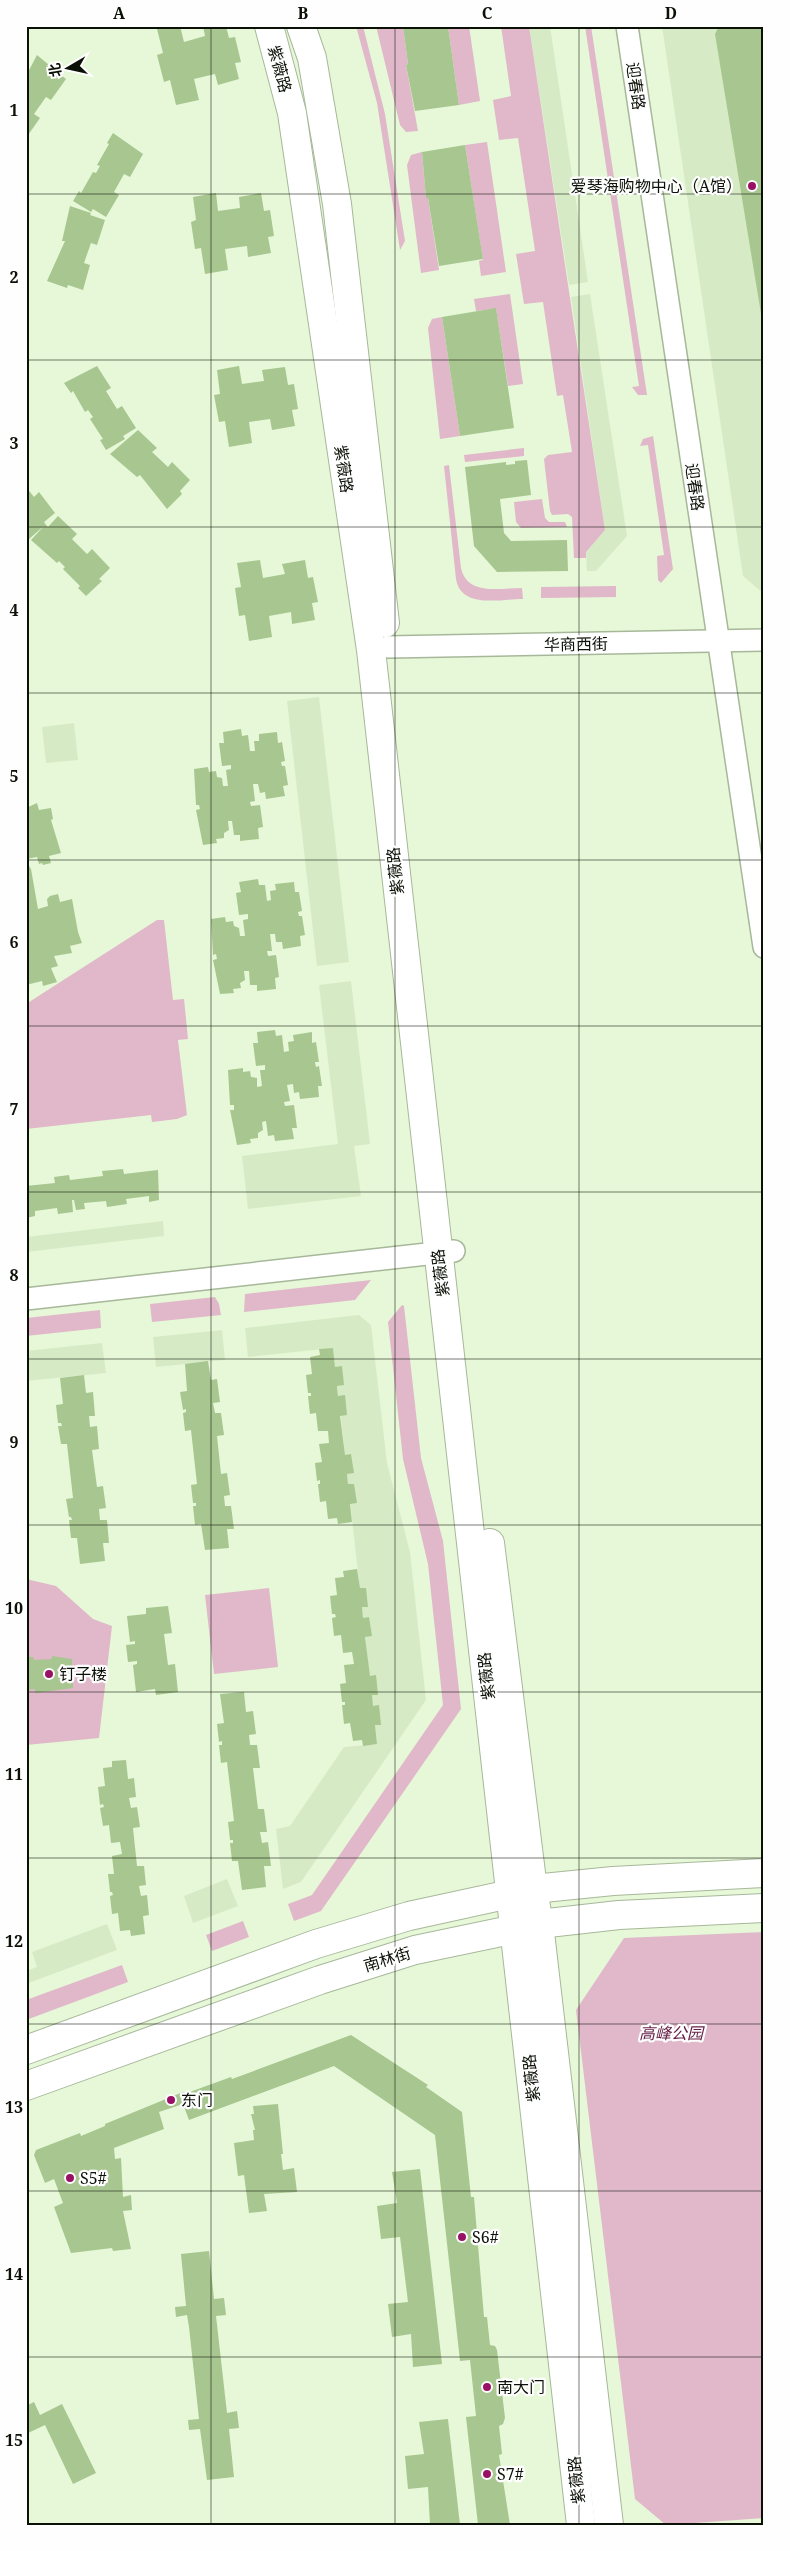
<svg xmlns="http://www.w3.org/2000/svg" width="790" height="2551" font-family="'Noto Serif','Noto Sans SC',serif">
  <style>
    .built { fill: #d6ebc5 }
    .green { fill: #e0b8c9 }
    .building { fill: #a8c68f }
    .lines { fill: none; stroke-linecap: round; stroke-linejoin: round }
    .minor-casing { stroke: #a7b89a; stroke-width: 24 }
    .secondary-casing { stroke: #a7b89a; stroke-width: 30 }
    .minor { stroke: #fff; stroke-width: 21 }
    .secondary { stroke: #fff; stroke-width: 28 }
    .grid { fill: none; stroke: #0c1107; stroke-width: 1; stroke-opacity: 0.55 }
    .poi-dot { fill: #991164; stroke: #fefefe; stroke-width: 2 }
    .labels { text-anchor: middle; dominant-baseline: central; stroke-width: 4.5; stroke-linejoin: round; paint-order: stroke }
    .street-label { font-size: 16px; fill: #0c1107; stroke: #fefefe }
    .poi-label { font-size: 16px; fill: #0c1107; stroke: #fefefe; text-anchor: start }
    .park-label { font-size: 16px; font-style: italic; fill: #641c44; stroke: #fefefe }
    .neatline { fill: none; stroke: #0c1107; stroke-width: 2 }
    .grid-label { font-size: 16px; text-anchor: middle; font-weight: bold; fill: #0c1107 }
  </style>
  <rect width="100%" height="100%" fill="#e6f8d8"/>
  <g class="built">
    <path d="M 529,26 L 550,26 L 588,282 L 569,285 Z"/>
    <path d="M 662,26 L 764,26 L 764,594 L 743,576 Z"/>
    <path d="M 590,294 L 627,536 L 596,571 L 587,571 L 586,552 L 605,530 L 571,297 Z"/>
    <path d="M 319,697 L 349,962 L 317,966 L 287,701 Z"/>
    <path d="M 74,723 L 78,760 L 46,763 L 42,727 Z"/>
    <path d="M 351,981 L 370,1144 L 354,1146 L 361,1196 L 248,1209 L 242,1156 L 338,1144 L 319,985 Z"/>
    <path d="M 163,1221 L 164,1236 L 26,1252 L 26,1237 Z"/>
    <path d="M 359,1315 L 371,1325 L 387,1463 L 410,1552 L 426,1700 L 301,1882 L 283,1889 L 276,1829 L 290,1826 L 344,1747 L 377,1744 L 333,1348 L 248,1357 L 245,1328 Z"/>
    <path d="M 222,1330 L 225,1360 L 156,1367 L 153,1337 Z"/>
    <path d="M 102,1343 L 106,1373 L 26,1381 L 26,1351 Z"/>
    <path d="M 227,1879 L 238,1906 L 193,1923 L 184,1896 Z"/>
    <path d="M 107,1924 L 117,1950 L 26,1984 L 26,1971 L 37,1967 L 32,1952 Z"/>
  </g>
  <g class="green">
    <path d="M 356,26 L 363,26 L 385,114 L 405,241 L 400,250 L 377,103 Z"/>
    <path d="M 376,26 L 403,26 L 408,64 L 406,65 L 418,131 L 406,132 L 400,125 Z"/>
    <path d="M 448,26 L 469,26 L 480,101 L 459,105 Z"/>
    <path d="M 501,26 L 529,26 L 605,530 L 586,552 L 586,558 L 574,558 L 572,517 L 568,514 L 552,515 L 550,511 L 544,459 L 548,455 L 572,452 L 563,395 L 557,396 L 543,302 L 524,304 L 516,254 L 535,251 L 518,138 L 499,140 L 493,100 L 511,96 Z"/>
    <path d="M 585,26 L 591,26 L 647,395 L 638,395 L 632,387 L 639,386 Z"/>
    <path d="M 487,142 L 506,272 L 481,276 L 479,261 L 483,260 L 465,145 Z"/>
    <path d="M 422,152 L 426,198 L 428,198 L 439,270 L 421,273 L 407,165 L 411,155 Z"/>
    <path d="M 510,294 L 523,384 L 508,386 L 496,309 L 476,311 L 474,299 Z"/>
    <path d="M 442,317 L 460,436 L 440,439 L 428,328 L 432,319 Z"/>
    <path d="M 653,436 L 673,569 L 661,583 L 658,580 L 657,556 L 664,555 L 648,445 L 640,446 L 643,439 Z"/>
    <path d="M 524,448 L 524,456 L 465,462 L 464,455 Z"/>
    <path d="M 449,465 L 461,568 C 467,596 500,588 522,588 L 523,599 C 500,599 461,609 456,579 L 444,466 Z"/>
    <path d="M 542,499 L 545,518 L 549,522 L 565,522 L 567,527 L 521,528 L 516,522 L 514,502 Z"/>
    <path d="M 616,586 L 616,597 L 541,598 L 541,587 Z"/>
    <path d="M 157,920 L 164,920 L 173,1000 L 184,999 L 188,1039 L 178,1040 L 187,1115 L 177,1119 L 152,1122 L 151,1115 L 26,1129 L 26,1004 Z"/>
    <path d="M 371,1280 L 355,1300 L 244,1312 L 245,1294 Z"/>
    <path d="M 215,1297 L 219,1304 L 221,1315 L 152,1322 L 150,1304 Z"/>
    <path d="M 402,1305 L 404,1306 L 421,1458 L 443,1541 L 461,1709 L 321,1911 L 294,1921 L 288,1904 L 312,1895 L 443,1705 L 428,1564 L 403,1459 L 388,1322 Z"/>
    <path d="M 100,1310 L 101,1328 L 26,1336 L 26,1318 Z"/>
    <path d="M 26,1579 L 56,1586 L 93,1619 L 112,1626 L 99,1738 L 26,1745 Z"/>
    <path d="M 269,1588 L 278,1667 L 214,1674 L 205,1595 Z"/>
    <path d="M 243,1921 L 249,1937 L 212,1951 L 206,1935 Z"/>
    <path d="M 764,1932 L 764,2518 L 666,2525 L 635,2499 L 576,2010 L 624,1938 Z"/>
    <path d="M 122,1965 L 128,1982 L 26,2020 L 26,2000 Z"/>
  </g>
  <g class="building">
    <path d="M 169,26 L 180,26 L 184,42 L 205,36 L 203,26 L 226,26 L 229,38 L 235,37 L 241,62 L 235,63 L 239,79 L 218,85 L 215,74 L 194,79 L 199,100 L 176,105 L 170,80 L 164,82 L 157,55 L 163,53 L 157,29 Z"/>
    <path d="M 403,26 L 448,26 L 459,105 L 415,111 L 406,65 L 408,64 Z"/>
    <path d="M 719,26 L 764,26 L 764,332 L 715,34 Z"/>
    <path d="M 37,55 L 66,79 L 51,100 L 46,97 L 34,114 L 40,118 L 26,138 L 26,76 Z"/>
    <path d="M 113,133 L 143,154 L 130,177 L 124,174 L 114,192 L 119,195 L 106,217 L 93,209 L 91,212 L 73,201 L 79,191 L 81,193 L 93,172 L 96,173 L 100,166 L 97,165 L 109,144 L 107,143 Z"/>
    <path d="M 465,145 L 483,259 L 439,266 L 428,198 L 426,198 L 422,152 Z"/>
    <path d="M 216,193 L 218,211 L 240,208 L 239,197 L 261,193 L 264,211 L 270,210 L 274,236 L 268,237 L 271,253 L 248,257 L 247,246 L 225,249 L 228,270 L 205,274 L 201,248 L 195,249 L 191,222 L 196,220 L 193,197 Z"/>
    <path d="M 70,206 L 91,213 L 90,215 L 105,220 L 97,245 L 91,243 L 84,263 L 90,265 L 83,290 L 68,285 L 67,288 L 47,281 L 65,241 L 62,241 Z"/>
    <path d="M 496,308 L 514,428 L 460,436 L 442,317 Z"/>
    <path d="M 97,366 L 111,388 L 106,391 L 117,409 L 122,406 L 136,428 L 123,436 L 125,439 L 106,450 L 100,440 L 103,439 L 90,419 L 93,417 L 88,410 L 85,412 L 73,391 L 71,393 L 64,383 Z"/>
    <path d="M 239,366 L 242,384 L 264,381 L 262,370 L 285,367 L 288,385 L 294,384 L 298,409 L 292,410 L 295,426 L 272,430 L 270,419 L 249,422 L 252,443 L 229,447 L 225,421 L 219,422 L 214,395 L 220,394 L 217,370 Z"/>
    <path d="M 138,430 L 157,448 L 152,452 L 168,467 L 172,462 L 190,480 L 180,491 L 182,494 L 167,509 L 140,475 L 137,477 L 110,454 Z"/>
    <path d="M 527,460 L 531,495 L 500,499 L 504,533 L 511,541 L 567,540 L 568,571 L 497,572 L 474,546 L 465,467 L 506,462 L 506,465 L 515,464 L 515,461 Z"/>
    <path d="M 26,487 L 34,497 L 39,492 L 55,513 L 44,522 L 46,525 L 48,527 L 58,516 L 77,534 L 72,539 L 87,554 L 92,549 L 110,568 L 99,579 L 102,581 L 86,596 L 78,588 L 80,586 L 63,569 L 65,567 L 59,561 L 57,563 L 31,540 L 44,526 L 29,539 L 26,535 Z"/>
    <path d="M 260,560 L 263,578 L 285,574 L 282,564 L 305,560 L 308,578 L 313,577 L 318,602 L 312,603 L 315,620 L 292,624 L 291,612 L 269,616 L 272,637 L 249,641 L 245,615 L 239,616 L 235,588 L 241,587 L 237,563 Z"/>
    <path d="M 241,729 L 242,736 L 248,735 L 250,751 L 255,751 L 254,741 L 259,741 L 259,734 L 277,732 L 278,743 L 282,742 L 285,761 L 281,762 L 282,766 L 285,766 L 288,785 L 283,786 L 285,796 L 266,799 L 265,792 L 260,793 L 258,784 L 253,784 L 255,801 L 250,802 L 251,806 L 260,805 L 263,827 L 258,828 L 259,839 L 240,841 L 240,835 L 234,835 L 232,821 L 228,821 L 229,830 L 224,833 L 224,838 L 216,839 L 217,843 L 203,845 L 196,810 L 200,809 L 199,805 L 196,805 L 194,769 L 208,767 L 209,772 L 216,771 L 217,777 L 222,778 L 223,786 L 228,786 L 226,770 L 231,769 L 231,765 L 222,766 L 219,743 L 224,743 L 223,732 Z"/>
    <path d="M 37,803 L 39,810 L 51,808 L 53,819 L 51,820 L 61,853 L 49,856 L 51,863 L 43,865 L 42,863 L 39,864 L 37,857 L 26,859 L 26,808 Z"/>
    <path d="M 26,861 L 31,869 L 38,909 L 48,906 L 47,899 L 50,896 L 58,894 L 60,902 L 72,899 L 78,932 L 82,943 L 70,946 L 72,953 L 54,956 L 58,966 L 51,968 L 57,982 L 43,986 L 42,981 L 26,985 Z"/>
    <path d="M 258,879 L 259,885 L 265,885 L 267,901 L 271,900 L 270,891 L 276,890 L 275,884 L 294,882 L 295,892 L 299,892 L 302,911 L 298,912 L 299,916 L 302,916 L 305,935 L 300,936 L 301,946 L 283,949 L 282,942 L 276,942 L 275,934 L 270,934 L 272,951 L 267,951 L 268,956 L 276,955 L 279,977 L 275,978 L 276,989 L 257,991 L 257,985 L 250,985 L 249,971 L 244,971 L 245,980 L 240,983 L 241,988 L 233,989 L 234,993 L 220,994 L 213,960 L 217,959 L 216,954 L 213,955 L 211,919 L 225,917 L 226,922 L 233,921 L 234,926 L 239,928 L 240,936 L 245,936 L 243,920 L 248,919 L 248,914 L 239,915 L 236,893 L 241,892 L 239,882 Z"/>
    <path d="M 275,1030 L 276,1036 L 282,1035 L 284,1052 L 289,1051 L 288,1042 L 294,1041 L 293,1035 L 312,1032 L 312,1043 L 316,1042 L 319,1062 L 315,1062 L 316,1067 L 319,1066 L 322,1086 L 318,1086 L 319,1097 L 300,1099 L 299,1092 L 294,1093 L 293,1084 L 287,1085 L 290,1101 L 284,1102 L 285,1106 L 294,1105 L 297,1128 L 292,1128 L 294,1139 L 275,1141 L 274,1135 L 268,1136 L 266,1121 L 262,1122 L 263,1130 L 258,1133 L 258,1138 L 250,1139 L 251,1143 L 237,1145 L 230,1110 L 234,1110 L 234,1105 L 230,1105 L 228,1070 L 243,1068 L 243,1072 L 250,1071 L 251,1077 L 257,1078 L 257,1087 L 262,1086 L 260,1070 L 265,1070 L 265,1065 L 256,1066 L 253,1043 L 258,1043 L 257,1032 Z"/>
    <path d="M 123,1169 L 124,1174 L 158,1170 L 159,1200 L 149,1202 L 149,1196 L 126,1199 L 127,1204 L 107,1207 L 106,1201 L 84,1203 L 85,1209 L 76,1210 L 74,1200 L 72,1200 L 73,1212 L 58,1214 L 57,1208 L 35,1211 L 35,1216 L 26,1218 L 26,1186 L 55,1183 L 54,1177 L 69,1175 L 70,1180 L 103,1176 L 102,1171 Z"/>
    <path d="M 333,1348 L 335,1367 L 342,1366 L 344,1385 L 337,1386 L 338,1396 L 345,1395 L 347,1415 L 340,1416 L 345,1455 L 351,1454 L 354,1473 L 347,1474 L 348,1484 L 354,1484 L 357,1503 L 350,1504 L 352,1522 L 338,1524 L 337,1518 L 328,1519 L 326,1501 L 320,1502 L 318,1484 L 320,1484 L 320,1480 L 317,1481 L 315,1463 L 322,1462 L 319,1444 L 329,1443 L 328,1431 L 318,1431 L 316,1413 L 310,1414 L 308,1396 L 311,1396 L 311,1393 L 308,1393 L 306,1375 L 312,1374 L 310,1357 L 320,1355 L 319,1349 Z"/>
    <path d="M 208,1361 L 211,1380 L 217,1379 L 220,1402 L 213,1403 L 215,1413 L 221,1413 L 224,1435 L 217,1436 L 221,1474 L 227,1473 L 230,1495 L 224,1496 L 225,1506 L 231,1506 L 234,1529 L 227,1529 L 229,1548 L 205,1550 L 201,1524 L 195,1525 L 193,1506 L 196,1506 L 196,1503 L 193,1503 L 191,1485 L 197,1484 L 191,1430 L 185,1431 L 183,1413 L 186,1412 L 186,1409 L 183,1410 L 180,1392 L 187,1391 L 185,1364 Z"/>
    <path d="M 84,1375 L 86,1393 L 93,1392 L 95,1416 L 89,1416 L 90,1427 L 97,1426 L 99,1449 L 92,1450 L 97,1487 L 103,1486 L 106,1508 L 99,1509 L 100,1520 L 107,1520 L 109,1543 L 103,1543 L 105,1561 L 80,1564 L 77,1538 L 71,1538 L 69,1520 L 72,1520 L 71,1517 L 69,1517 L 66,1499 L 73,1498 L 67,1444 L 61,1444 L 58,1426 L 62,1426 L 61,1423 L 58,1423 L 56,1405 L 63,1404 L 60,1378 Z"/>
    <path d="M 357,1569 L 360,1588 L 366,1588 L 368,1607 L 362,1607 L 363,1618 L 369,1617 L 372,1636 L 365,1637 L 370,1676 L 376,1675 L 378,1695 L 372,1695 L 373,1706 L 379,1705 L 381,1725 L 375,1725 L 377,1744 L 363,1746 L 362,1740 L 353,1741 L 350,1723 L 344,1724 L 342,1705 L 345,1705 L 345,1702 L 342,1702 L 340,1684 L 346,1683 L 344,1665 L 354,1664 L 352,1652 L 343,1653 L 341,1635 L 334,1636 L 332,1618 L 336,1617 L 335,1614 L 332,1614 L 330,1596 L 337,1595 L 335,1578 L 344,1577 L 343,1571 Z"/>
    <path d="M 168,1606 L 172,1633 L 164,1634 L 168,1665 L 175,1664 L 178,1692 L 156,1695 L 155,1689 L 136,1692 L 133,1665 L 137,1664 L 137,1661 L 128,1662 L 126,1645 L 135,1644 L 135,1641 L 130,1642 L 127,1616 L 146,1614 L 146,1608 Z"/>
    <path d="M 52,1656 L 72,1659 L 73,1688 L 35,1693 L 35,1689 L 26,1690 L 26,1657 L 33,1657 L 34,1660 L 52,1659 Z"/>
    <path d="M 244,1692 L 246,1712 L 253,1711 L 256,1734 L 249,1735 L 250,1745 L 257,1745 L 260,1768 L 253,1768 L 258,1809 L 264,1809 L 267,1832 L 260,1832 L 262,1843 L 268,1842 L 271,1866 L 264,1866 L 266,1887 L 242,1890 L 238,1861 L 232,1861 L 230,1843 L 233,1843 L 233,1840 L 230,1840 L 228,1822 L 234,1821 L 227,1762 L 221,1763 L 219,1745 L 222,1745 L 222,1741 L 219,1742 L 217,1724 L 224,1723 L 220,1694 Z"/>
    <path d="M 126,1760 L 128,1779 L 134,1778 L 136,1797 L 129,1798 L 131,1808 L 137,1807 L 140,1827 L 133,1828 L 137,1866 L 144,1866 L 146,1885 L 139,1886 L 141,1896 L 147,1895 L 149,1915 L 143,1916 L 145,1934 L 131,1936 L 130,1930 L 120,1931 L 118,1913 L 112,1914 L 110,1896 L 113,1895 L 112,1892 L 110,1892 L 108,1874 L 114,1874 L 112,1856 L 122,1854 L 120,1842 L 111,1843 L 109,1825 L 103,1826 L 100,1808 L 104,1807 L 103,1804 L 100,1805 L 98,1787 L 105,1786 L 103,1768 L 112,1767 L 112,1761 Z"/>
    <path d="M 351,2035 L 428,2085 L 426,2087 L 462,2112 L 471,2197 L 474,2197 L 484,2317 L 487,2317 L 490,2345 L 495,2346 L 497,2350 L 505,2418 L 503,2424 L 499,2426 L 502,2454 L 499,2455 L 510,2525 L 478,2525 L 466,2417 L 476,2416 L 470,2360 L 460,2361 L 435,2135 L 334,2066 L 189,2120 L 183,2104 L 159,2112 L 164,2129 L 114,2148 L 115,2159 L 121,2158 L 123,2197 L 131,2195 L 132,2210 L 123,2211 L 131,2249 L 113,2251 L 112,2248 L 71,2253 L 54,2207 L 63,2203 L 54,2179 L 45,2183 L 34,2155 L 36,2150 L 80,2133 L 81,2136 L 105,2126 L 105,2124 L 183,2092 L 187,2093 L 231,2077 L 232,2079 Z"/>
    <path d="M 278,2104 L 283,2154 L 281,2154 L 283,2170 L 294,2168 L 297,2192 L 264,2194 L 267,2211 L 249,2213 L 244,2175 L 238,2176 L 234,2143 L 254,2140 L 253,2130 L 255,2130 L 251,2114 L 254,2114 L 253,2106 Z"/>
    <path d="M 420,2169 L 442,2364 L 413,2367 L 411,2334 L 392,2337 L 388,2304 L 408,2302 L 400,2237 L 381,2239 L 377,2206 L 397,2203 L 392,2172 Z"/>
    <path d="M 209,2251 L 214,2299 L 224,2298 L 226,2315 L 216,2316 L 227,2413 L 237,2411 L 239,2428 L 229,2429 L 234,2477 L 207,2480 L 200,2429 L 189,2430 L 188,2420 L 199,2419 L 189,2327 L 187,2315 L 176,2317 L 175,2307 L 186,2306 L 181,2254 Z"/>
    <path d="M 34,2402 L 40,2415 L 62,2404 L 96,2473 L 73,2484 L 45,2425 L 26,2434 L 26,2406 Z"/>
    <path d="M 448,2419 L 460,2525 L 430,2525 L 428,2487 L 408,2489 L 405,2456 L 424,2454 L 419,2422 Z"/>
  </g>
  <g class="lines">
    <g class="minor-casing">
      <g id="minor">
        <path d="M 627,26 L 764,947"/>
        <path d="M 388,647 L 764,640"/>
        <path d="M 26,1299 L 454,1251"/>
      </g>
    </g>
    <g class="secondary-casing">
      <g id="secondary">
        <path d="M 269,26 L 292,113 L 371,650 L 581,2525"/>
        <path d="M 301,26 L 312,58 L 337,204 L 385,623"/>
        <path d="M 490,1543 L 533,1889 L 539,1924 L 609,2525"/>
        <path d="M 26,2050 L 316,1944 L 409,1916 L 533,1889 L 613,1881 L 764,1873"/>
        <path d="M 26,2086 L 320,1980 L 415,1950 L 539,1924 L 619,1915 L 764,1908"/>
      </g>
    </g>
    <use href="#minor" class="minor"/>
    <use href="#secondary" class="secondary"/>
  </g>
  <path class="grid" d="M 211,26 L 211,2525M 395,26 L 395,2525M 579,26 L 579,2525M 26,194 L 764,194M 26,360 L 764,360M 26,527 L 764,527M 26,693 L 764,693M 26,860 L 764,860M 26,1026 L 764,1026M 26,1192 L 764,1192M 26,1359 L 764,1359M 26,1525 L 764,1525M 26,1692 L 764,1692M 26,1858 L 764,1858M 26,2024 L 764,2024M 26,2191 L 764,2191M 26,2357 L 764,2357"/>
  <g class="poi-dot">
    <circle cx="752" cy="186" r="5"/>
    <circle cx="49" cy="1674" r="5"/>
    <circle cx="171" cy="2100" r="5"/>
    <circle cx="70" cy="2178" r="5"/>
    <circle cx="462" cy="2237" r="5"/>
    <circle cx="487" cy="2387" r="5"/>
    <circle cx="487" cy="2474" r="5"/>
  </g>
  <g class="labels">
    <g class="street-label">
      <text transform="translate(280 69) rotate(75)">紫薇路</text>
      <text transform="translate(636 86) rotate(82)">迎春路</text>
      <text transform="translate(344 469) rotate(82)">紫薇路</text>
      <text transform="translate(695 487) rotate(82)">迎春路</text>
      <text transform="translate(576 644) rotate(-1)">华商西街</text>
      <text transform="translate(395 871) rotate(-96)">紫薇路</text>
      <text transform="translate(440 1273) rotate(-97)">紫薇路</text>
      <text transform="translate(486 1676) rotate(-96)">紫薇路</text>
      <text transform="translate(387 1959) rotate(-17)">南林街</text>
      <text transform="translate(531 2078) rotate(-96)">紫薇路</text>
      <text transform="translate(576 2480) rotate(-96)">紫薇路</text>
    </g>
    <g class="poi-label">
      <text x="742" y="186" text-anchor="end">爱琴海购物中心（A馆）</text>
      <text x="59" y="1674">钉子楼</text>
      <text x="181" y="2100">东门</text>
      <text x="80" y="2178">S5#</text>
      <text x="472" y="2237">S6#</text>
      <text x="497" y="2387">南大门</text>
      <text x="497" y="2474">S7#</text>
    </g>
    <g class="park-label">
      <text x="671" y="2033">高峰公园</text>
    </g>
  </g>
  <rect width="790" height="2551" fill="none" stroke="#fefefe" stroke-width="55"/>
  <g transform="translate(68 68) rotate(261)" stroke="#fefefe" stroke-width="4" paint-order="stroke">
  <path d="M0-4L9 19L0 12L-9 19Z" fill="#0c1107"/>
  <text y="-8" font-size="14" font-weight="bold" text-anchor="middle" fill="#0c1107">北</text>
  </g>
  <rect x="28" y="28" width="734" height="2496" class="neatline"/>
  <g class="grid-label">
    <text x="119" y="19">A</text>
    <text x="303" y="19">B</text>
    <text x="487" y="19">C</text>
    <text x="671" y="19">D</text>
    <text x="14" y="116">1</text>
    <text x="14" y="283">2</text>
    <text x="14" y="449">3</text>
    <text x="14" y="616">4</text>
    <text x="14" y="782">5</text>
    <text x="14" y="948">6</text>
    <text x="14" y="1115">7</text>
    <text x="14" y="1281">8</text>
    <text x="14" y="1448">9</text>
    <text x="14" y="1614">10</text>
    <text x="14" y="1780">11</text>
    <text x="14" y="1947">12</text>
    <text x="14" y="2113">13</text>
    <text x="14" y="2280">14</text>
    <text x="14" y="2446">15</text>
  </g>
</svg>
